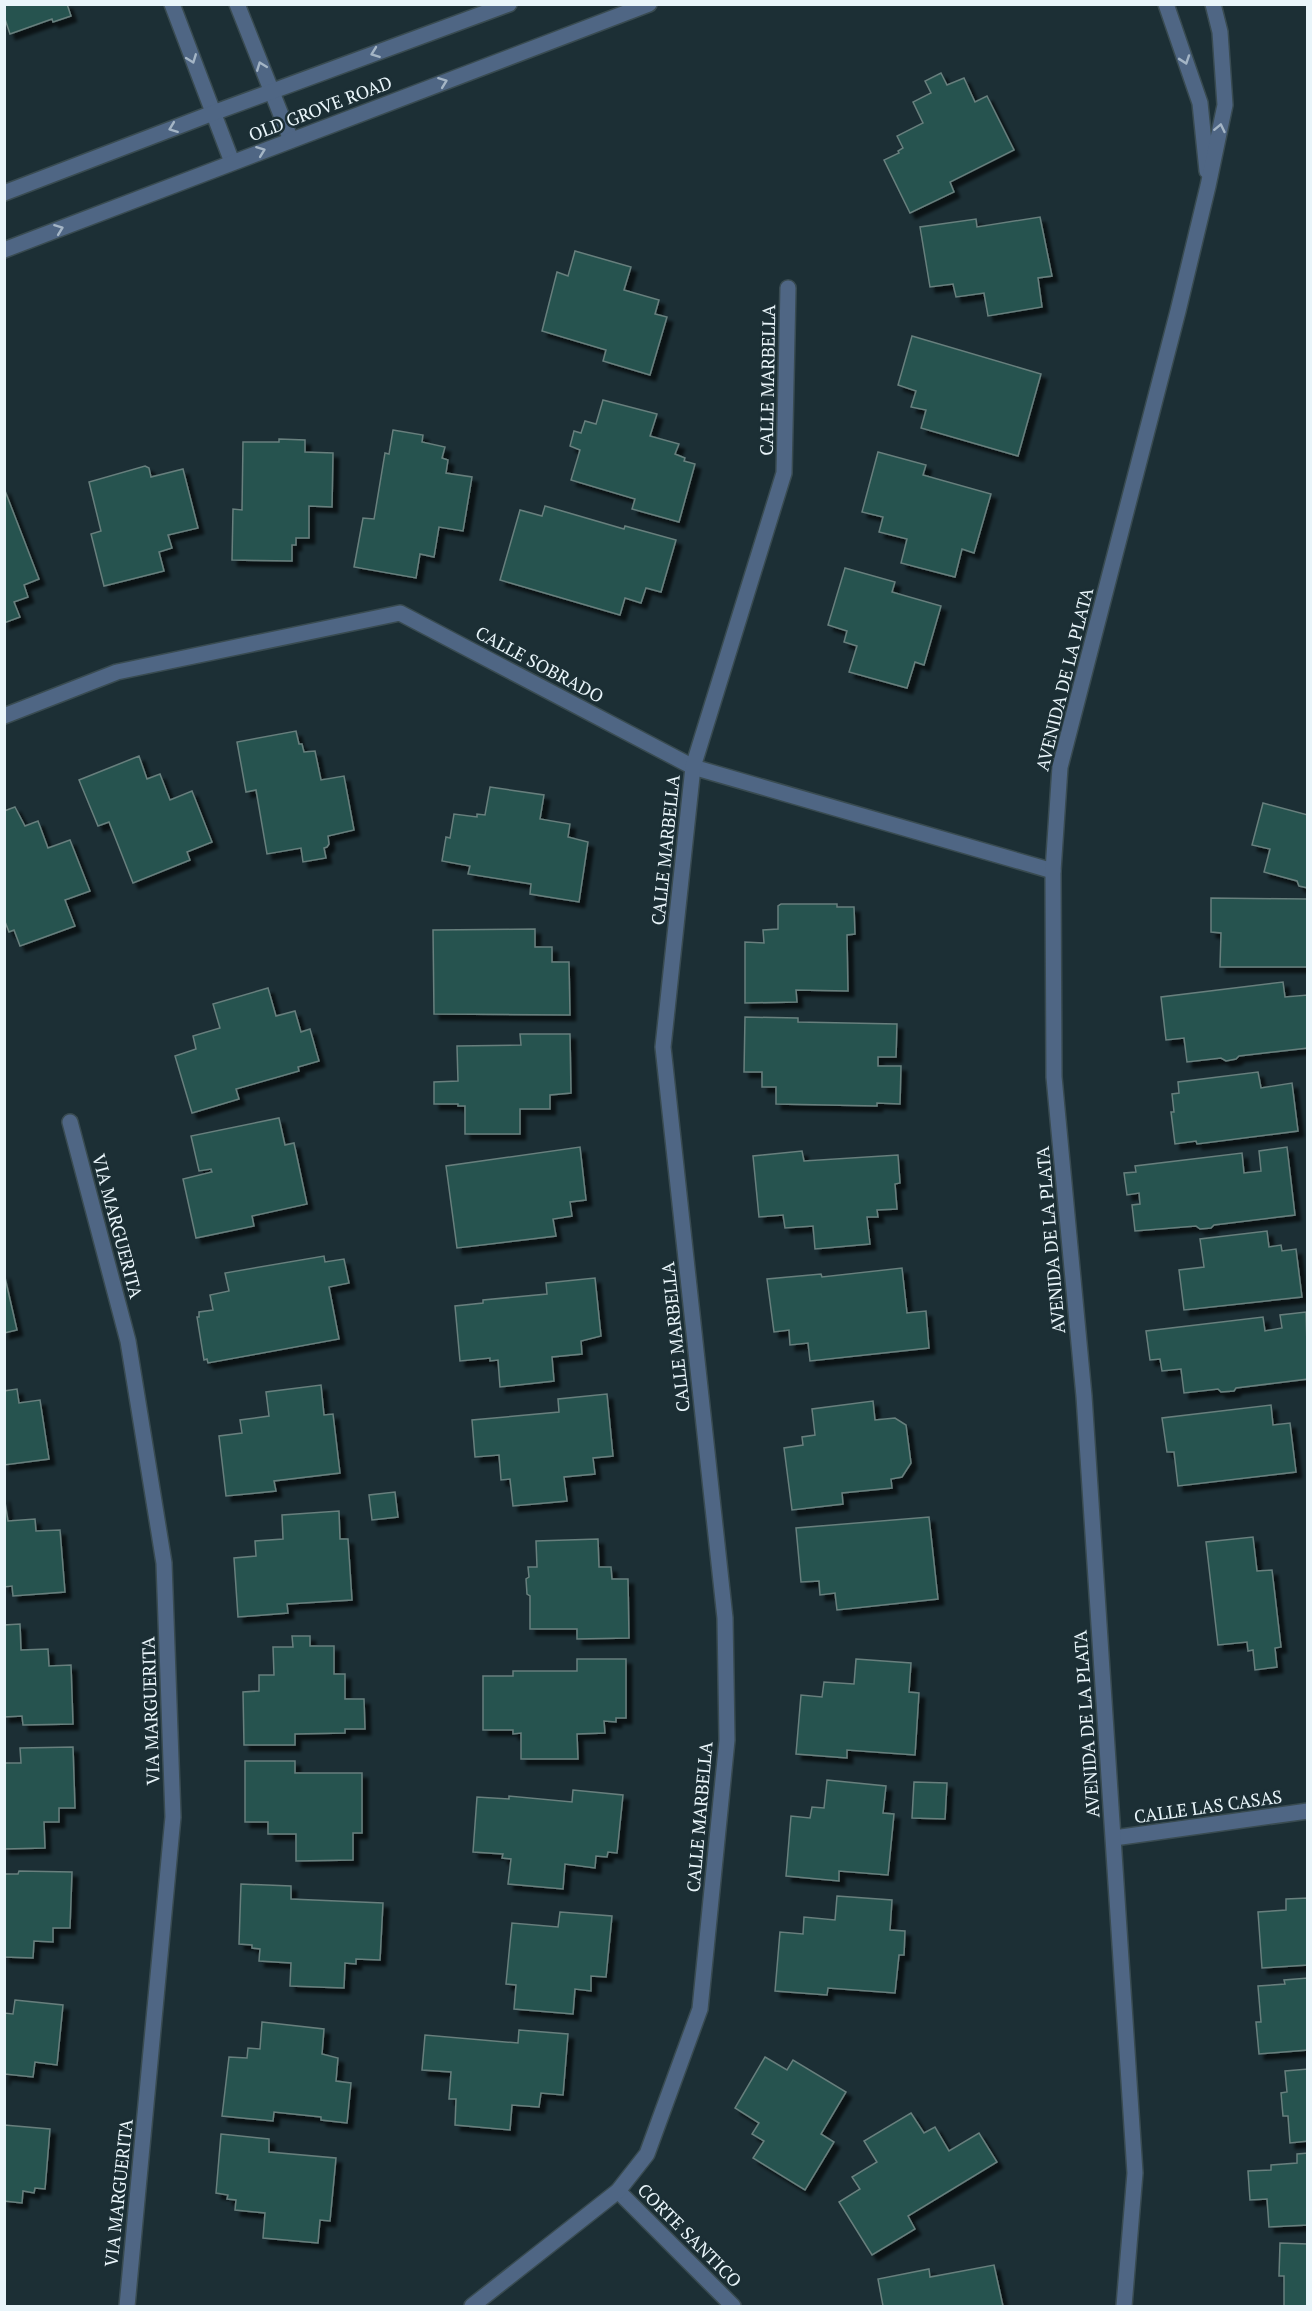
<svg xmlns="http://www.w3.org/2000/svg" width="1312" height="2311" font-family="'PT Serif',serif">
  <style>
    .building { fill: #27534f; stroke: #677f7d; stroke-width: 1.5; filter: url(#shadow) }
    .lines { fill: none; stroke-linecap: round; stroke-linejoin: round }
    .minor-casing { stroke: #394b51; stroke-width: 18 }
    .minor { stroke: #4f6684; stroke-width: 15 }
    .oneway { stroke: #a4b5c5 }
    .labels { text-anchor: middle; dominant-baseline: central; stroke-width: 5; stroke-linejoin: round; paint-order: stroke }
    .street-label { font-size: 18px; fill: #e9f5fa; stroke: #1c2f35 }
  </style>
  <defs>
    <filter id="shadow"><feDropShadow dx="5.5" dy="5.5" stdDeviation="1.5" flood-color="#0009"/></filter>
  </defs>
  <rect width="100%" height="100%" fill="#1c2f35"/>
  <g class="building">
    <path d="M 4,4 L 67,4 L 71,16 L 53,22 L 52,19 L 10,34 L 4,16 Z"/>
    <path d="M 941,73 L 947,85 L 964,78 L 975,102 L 987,96 L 1014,150 L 950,182 L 954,192 L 910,213 L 884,160 L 899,153 L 898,151 L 903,148 L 897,136 L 923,123 L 913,102 L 931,93 L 925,81 Z"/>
    <path d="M 1040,217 L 1052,276 L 1038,278 L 1042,307 L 988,316 L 984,293 L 956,297 L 953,284 L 930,287 L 920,227 L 976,219 L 977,227 Z"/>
    <path d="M 575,251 L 631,267 L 624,290 L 659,300 L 655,314 L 667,317 L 650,375 L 603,361 L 606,350 L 542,331 L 557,272 L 568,276 Z"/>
    <path d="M 912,336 L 1041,374 L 1018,456 L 921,428 L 926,410 L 911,407 L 916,391 L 898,385 Z"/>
    <path d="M 603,400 L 657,414 L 650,436 L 679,444 L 675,454 L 685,458 L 684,461 L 695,464 L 679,522 L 632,509 L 635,499 L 571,480 L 580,450 L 570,446 L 574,431 L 581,433 L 585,421 L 596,424 Z"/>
    <path d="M 393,430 L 423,435 L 422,442 L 445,447 L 442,458 L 448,460 L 446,473 L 472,477 L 463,531 L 439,527 L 434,557 L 420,554 L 416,578 L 354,567 L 363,518 L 374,519 L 385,453 L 389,454 Z"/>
    <path d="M 279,439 L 305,440 L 305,452 L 333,453 L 332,507 L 309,506 L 309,538 L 296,538 L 296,545 L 292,545 L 292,561 L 232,560 L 233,509 L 242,510 L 243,442 L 279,442 Z"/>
    <path d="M 878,452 L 926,465 L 923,475 L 991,494 L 974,553 L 962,549 L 955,577 L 901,563 L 907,539 L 879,532 L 883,517 L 862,512 Z"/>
    <path d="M 145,466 L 149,468 L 151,477 L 183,469 L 198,528 L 168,535 L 172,548 L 159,552 L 164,571 L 104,586 L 91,534 L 101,531 L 89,482 Z"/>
    <path d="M 4,488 L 39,579 L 24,585 L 28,597 L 14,602 L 20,617 L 4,623 Z"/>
    <path d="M 545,506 L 624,529 L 625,526 L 676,540 L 661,592 L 646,588 L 641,603 L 625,598 L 620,615 L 500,580 L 520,510 L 542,516 Z"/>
    <path d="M 845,568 L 895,582 L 892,592 L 941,606 L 924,665 L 915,662 L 907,688 L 849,672 L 857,646 L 844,642 L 847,631 L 828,625 Z"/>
    <path d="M 296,731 L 299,744 L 302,744 L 304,752 L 315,751 L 321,780 L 344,776 L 354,830 L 328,836 L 329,844 L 327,847 L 324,848 L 326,858 L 303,862 L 301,848 L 267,854 L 256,790 L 246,792 L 237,742 Z"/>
    <path d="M 139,756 L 147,779 L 160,774 L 170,800 L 192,791 L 212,842 L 187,852 L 190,860 L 133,883 L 109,822 L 98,826 L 79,780 Z"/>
    <path d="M 490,787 L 544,795 L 540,819 L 570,824 L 568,837 L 588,842 L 579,902 L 530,894 L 531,884 L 468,874 L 470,866 L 442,861 L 446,837 L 450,838 L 454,814 L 477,817 L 477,814 L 485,815 Z"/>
    <path d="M 1263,803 L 1308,815 L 1308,888 L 1299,886 L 1297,881 L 1264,872 L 1270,849 L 1252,845 Z"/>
    <path d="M 15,807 L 25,826 L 38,821 L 48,848 L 70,840 L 90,891 L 65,900 L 75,926 L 20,946 L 14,930 L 9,932 L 4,919 L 4,811 Z"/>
    <path d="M 1211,898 L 1308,899 L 1308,967 L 1220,967 L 1221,933 L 1211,932 Z"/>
    <path d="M 781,904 L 837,904 L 837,907 L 854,907 L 855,934 L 847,935 L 848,991 L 796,990 L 797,1002 L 745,1003 L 745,942 L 764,943 L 763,930 L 778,929 L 778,906 Z"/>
    <path d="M 535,929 L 535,947 L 552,947 L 552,962 L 569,962 L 570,1015 L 434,1014 L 433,930 Z"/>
    <path d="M 1283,982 L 1285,997 L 1308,995 L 1308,1048 L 1239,1056 L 1236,1059 L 1226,1061 L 1221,1058 L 1187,1062 L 1184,1038 L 1166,1040 L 1161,997 Z"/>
    <path d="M 268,988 L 276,1016 L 295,1011 L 301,1032 L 310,1029 L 319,1061 L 298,1067 L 299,1071 L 236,1089 L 239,1099 L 192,1113 L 175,1056 L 196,1049 L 193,1036 L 220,1028 L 213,1004 Z"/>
    <path d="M 745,1017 L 798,1018 L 798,1022 L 897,1024 L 896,1057 L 878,1057 L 878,1066 L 901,1066 L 900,1104 L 877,1103 L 877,1106 L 776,1104 L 776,1087 L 762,1087 L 762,1072 L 744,1072 Z"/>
    <path d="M 520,1034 L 570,1034 L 571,1093 L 550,1095 L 550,1109 L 520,1109 L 520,1134 L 465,1134 L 465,1106 L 458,1106 L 458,1104 L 434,1104 L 434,1082 L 458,1081 L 457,1046 L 521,1045 Z"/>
    <path d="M 1258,1072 L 1261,1088 L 1292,1083 L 1298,1131 L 1197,1144 L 1196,1141 L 1175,1144 L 1171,1112 L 1174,1112 L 1172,1094 L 1179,1093 L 1178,1082 Z"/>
    <path d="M 279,1118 L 285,1145 L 294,1143 L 307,1204 L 252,1216 L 254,1226 L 196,1238 L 183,1179 L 212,1172 L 211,1169 L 199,1171 L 191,1136 Z"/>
    <path d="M 580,1147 L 586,1200 L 570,1202 L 572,1216 L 553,1219 L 556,1236 L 457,1248 L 446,1166 Z"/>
    <path d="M 1287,1147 L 1295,1215 L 1214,1225 L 1211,1228 L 1200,1229 L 1196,1226 L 1135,1231 L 1132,1205 L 1140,1204 L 1139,1193 L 1127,1195 L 1124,1173 L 1136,1172 L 1135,1166 L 1242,1153 L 1244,1173 L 1261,1171 L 1259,1151 Z"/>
    <path d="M 802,1151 L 804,1161 L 898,1155 L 900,1183 L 895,1184 L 897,1209 L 877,1210 L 878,1217 L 867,1217 L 870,1244 L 815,1249 L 813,1226 L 785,1228 L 783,1215 L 759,1217 L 753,1156 Z"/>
    <path d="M 1267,1231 L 1269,1247 L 1281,1245 L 1282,1251 L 1296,1249 L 1302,1297 L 1184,1310 L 1179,1270 L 1204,1267 L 1200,1239 Z"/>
    <path d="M 324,1256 L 325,1262 L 344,1259 L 349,1283 L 329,1287 L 339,1339 L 208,1363 L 207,1359 L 204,1360 L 197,1317 L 199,1317 L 199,1312 L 213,1310 L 210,1295 L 229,1291 L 225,1273 Z"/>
    <path d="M 902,1268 L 907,1313 L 926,1311 L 929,1348 L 810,1361 L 808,1343 L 790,1345 L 789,1330 L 774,1332 L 767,1279 L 821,1274 L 822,1277 Z"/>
    <path d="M 4,1273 L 17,1330 L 4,1333 Z"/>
    <path d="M 595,1278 L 601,1336 L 581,1341 L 582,1354 L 552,1357 L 554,1381 L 500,1387 L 498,1360 L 490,1361 L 490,1358 L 460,1361 L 455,1306 L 483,1303 L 483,1300 L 547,1294 L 546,1283 Z"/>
    <path d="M 1306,1312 L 1308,1379 L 1236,1388 L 1234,1391 L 1221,1392 L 1218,1389 L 1184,1393 L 1181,1369 L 1162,1371 L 1160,1359 L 1150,1360 L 1146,1331 L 1263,1317 L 1265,1331 L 1282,1328 L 1280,1315 Z"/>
    <path d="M 321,1385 L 324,1415 L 333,1414 L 340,1473 L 274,1481 L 276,1491 L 226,1496 L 219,1436 L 242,1433 L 240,1420 L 269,1416 L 266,1392 Z"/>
    <path d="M 17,1389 L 19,1403 L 40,1400 L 49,1459 L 4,1465 L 4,1391 Z"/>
    <path d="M 607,1394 L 613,1456 L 593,1458 L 595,1474 L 564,1477 L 567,1501 L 513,1506 L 510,1479 L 501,1480 L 499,1455 L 475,1457 L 472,1420 L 559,1412 L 558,1399 Z"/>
    <path d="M 873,1401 L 875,1420 L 895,1418 L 906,1425 L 911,1463 L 902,1477 L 891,1479 L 892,1488 L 842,1493 L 843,1504 L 792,1510 L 784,1448 L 803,1445 L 802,1437 L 815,1435 L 812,1409 Z"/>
    <path d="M 1271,1405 L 1273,1425 L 1290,1423 L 1296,1472 L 1178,1486 L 1174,1452 L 1167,1452 L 1162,1418 Z"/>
    <path d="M 395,1492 L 398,1517 L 372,1520 L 369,1495 Z"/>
    <path d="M 4,1496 L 8,1521 L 35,1519 L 36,1531 L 60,1530 L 65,1592 L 13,1596 L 12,1586 L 4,1587 Z"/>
    <path d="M 339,1511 L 340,1539 L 348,1539 L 352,1600 L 287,1604 L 288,1613 L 238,1617 L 234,1558 L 256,1556 L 255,1541 L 283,1539 L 282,1515 Z"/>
    <path d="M 929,1517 L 938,1599 L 837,1610 L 835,1593 L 820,1595 L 819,1581 L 801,1582 L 796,1528 Z"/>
    <path d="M 1253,1537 L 1257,1571 L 1272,1570 L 1281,1647 L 1275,1648 L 1277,1667 L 1255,1670 L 1253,1650 L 1248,1651 L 1247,1642 L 1218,1645 L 1206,1542 Z"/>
    <path d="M 598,1539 L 599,1567 L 611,1567 L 612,1579 L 628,1579 L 629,1638 L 577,1639 L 577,1629 L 530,1629 L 530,1596 L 527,1594 L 526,1579 L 529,1577 L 528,1567 L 537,1567 L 536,1541 Z"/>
    <path d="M 20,1624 L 21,1650 L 48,1649 L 49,1666 L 71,1665 L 73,1724 L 23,1725 L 22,1716 L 4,1717 L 4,1625 Z"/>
    <path d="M 292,1636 L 310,1636 L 310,1646 L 334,1646 L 334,1674 L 345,1674 L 345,1699 L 364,1699 L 365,1729 L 345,1729 L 345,1733 L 295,1734 L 295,1745 L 244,1745 L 243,1692 L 259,1691 L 259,1675 L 274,1675 L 273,1647 L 293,1647 Z"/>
    <path d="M 577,1659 L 626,1659 L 626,1718 L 616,1718 L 616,1722 L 604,1721 L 605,1733 L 577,1734 L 578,1759 L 521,1759 L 521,1733 L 513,1734 L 513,1730 L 483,1730 L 483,1676 L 513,1676 L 513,1671 L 577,1671 Z"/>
    <path d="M 856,1659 L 911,1663 L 909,1692 L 919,1693 L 915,1755 L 847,1750 L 847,1758 L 796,1754 L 801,1695 L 822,1697 L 824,1682 L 854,1684 Z"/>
    <path d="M 73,1747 L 75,1808 L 59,1808 L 59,1822 L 44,1822 L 45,1848 L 4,1849 L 4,1763 L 21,1763 L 20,1748 Z"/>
    <path d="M 245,1761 L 295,1761 L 295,1773 L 362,1773 L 362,1833 L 353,1833 L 353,1860 L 296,1861 L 296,1834 L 268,1834 L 268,1822 L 245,1822 Z"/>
    <path d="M 827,1780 L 886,1786 L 883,1813 L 894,1814 L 888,1875 L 839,1871 L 839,1881 L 786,1876 L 791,1816 L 810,1818 L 812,1807 L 824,1808 Z"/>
    <path d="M 914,1782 L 947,1783 L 945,1819 L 912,1818 Z"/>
    <path d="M 573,1790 L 623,1795 L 617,1853 L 608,1852 L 607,1857 L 596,1856 L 595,1868 L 565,1864 L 563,1889 L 508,1884 L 511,1859 L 502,1858 L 503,1854 L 473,1852 L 477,1797 L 509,1799 L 509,1796 L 572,1802 Z"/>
    <path d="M 19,1871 L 72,1872 L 70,1928 L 53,1928 L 53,1942 L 34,1941 L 33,1958 L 4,1957 L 4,1874 L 18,1874 Z"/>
    <path d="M 241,1884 L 291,1886 L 291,1899 L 383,1903 L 380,1960 L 356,1959 L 356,1964 L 345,1963 L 344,1988 L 290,1986 L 291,1963 L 259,1961 L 260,1949 L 252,1948 L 252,1945 L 239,1944 Z"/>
    <path d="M 837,1896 L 892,1900 L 890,1930 L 905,1931 L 904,1955 L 899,1955 L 895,1993 L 828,1988 L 827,1995 L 775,1991 L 780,1932 L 803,1934 L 804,1917 L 835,1920 Z"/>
    <path d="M 1308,1898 L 1308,1965 L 1262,1968 L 1258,1912 L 1286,1910 L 1286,1899 Z"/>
    <path d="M 560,1912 L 612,1916 L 606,1977 L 591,1976 L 591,1991 L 575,1989 L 573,2014 L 514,2009 L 516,1985 L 506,1984 L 512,1923 L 558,1927 Z"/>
    <path d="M 1308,1978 L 1308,2050 L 1259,2054 L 1256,2022 L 1261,2022 L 1258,1986 L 1285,1984 L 1284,1980 Z"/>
    <path d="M 15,2000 L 63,2005 L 57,2065 L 35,2062 L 33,2077 L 5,2074 L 4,2080 L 4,2013 L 13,2014 Z"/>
    <path d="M 262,2022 L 324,2029 L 322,2054 L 338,2058 L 336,2081 L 351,2083 L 347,2123 L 321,2120 L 321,2117 L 274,2112 L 273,2121 L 222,2116 L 229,2057 L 247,2058 L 248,2048 L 260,2049 Z"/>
    <path d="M 519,2030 L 568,2034 L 563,2095 L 541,2093 L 539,2107 L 512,2105 L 510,2130 L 455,2125 L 456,2099 L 449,2099 L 451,2072 L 422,2070 L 425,2035 L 518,2043 Z"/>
    <path d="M 765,2057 L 787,2070 L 793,2060 L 846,2092 L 821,2134 L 834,2142 L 805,2190 L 753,2158 L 764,2141 L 752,2134 L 759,2123 L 735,2108 Z"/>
    <path d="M 1308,2069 L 1308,2141 L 1290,2143 L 1288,2116 L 1283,2116 L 1281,2093 L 1287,2092 L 1285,2071 Z"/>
    <path d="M 911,2113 L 924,2133 L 935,2127 L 949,2151 L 979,2133 L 997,2162 L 908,2216 L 915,2229 L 872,2255 L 839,2202 L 860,2189 L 852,2177 L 877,2162 L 864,2141 Z"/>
    <path d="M 4,2125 L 50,2129 L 45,2189 L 35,2188 L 34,2193 L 23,2191 L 22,2203 L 4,2201 Z"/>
    <path d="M 221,2134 L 269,2139 L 269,2152 L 336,2158 L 330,2221 L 320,2220 L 318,2243 L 263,2238 L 265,2213 L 235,2210 L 236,2200 L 227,2199 L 228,2195 L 216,2193 Z"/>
    <path d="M 1308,2153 L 1308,2225 L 1269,2227 L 1267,2199 L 1250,2200 L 1248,2171 L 1271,2170 L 1271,2165 L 1297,2163 L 1297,2154 Z"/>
    <path d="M 1280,2243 L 1308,2244 L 1308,2306 L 1284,2306 L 1284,2276 L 1279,2276 Z"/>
    <path d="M 994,2265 L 1003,2306 L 883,2306 L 878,2279 L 929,2269 L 930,2277 Z"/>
  </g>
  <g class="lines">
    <g class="minor-casing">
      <g id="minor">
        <path d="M 172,4 L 232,162"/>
        <path d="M 237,4 L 291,140"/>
        <path d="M 1166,4 L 1200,103 L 1207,171"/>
        <path d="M 4,193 L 213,113 L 509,4"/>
        <path d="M 4,250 L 649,4"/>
        <path d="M 4,716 L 117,672 L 400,613 L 693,767 L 1053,871"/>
        <path d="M 70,1122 L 128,1341 L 164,1563 L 173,1817 L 127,2306"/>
        <path d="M 1114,1838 L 1308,1811"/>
        <path d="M 618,2191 L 733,2306"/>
        <path d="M 472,2306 L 618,2191 L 647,2154 L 700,2009 L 727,1740 L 725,1618 L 663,1047 L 693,767 L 784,473 L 788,288"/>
        <path d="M 1124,2306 L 1135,2173 L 1084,1396 L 1054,1077 L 1053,871 L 1060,767 L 1178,311 L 1208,186 L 1225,105 L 1220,32 L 1213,4"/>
      </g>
    </g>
    <use href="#minor" class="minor"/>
  </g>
  <defs><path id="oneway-chevron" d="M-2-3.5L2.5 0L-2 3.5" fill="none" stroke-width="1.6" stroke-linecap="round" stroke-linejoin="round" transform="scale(1.5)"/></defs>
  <g class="oneway">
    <use href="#oneway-chevron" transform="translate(375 53) rotate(160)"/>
    <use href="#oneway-chevron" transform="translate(192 59) rotate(69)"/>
    <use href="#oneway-chevron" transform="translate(1185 60) rotate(71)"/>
    <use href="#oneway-chevron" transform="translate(261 66) rotate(-111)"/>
    <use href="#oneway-chevron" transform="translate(443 82) rotate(-21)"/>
    <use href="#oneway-chevron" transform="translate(173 128) rotate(159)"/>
    <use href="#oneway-chevron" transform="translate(1220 128) rotate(-78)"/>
    <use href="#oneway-chevron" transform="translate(261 151) rotate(-21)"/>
    <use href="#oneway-chevron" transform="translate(59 229) rotate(-21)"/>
  </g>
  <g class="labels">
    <g class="street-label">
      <text transform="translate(320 108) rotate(-21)">OLD GROVE ROAD</text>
      <text transform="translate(767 380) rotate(-89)">CALLE MARBELLA</text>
      <text transform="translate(540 664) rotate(28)">CALLE SOBRADO</text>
      <text transform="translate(1064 679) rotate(-76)">AVENIDA DE LA PLATA</text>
      <text transform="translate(665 850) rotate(-84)">CALLE MARBELLA</text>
      <text transform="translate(118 1226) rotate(75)">VIA MARGUERITA</text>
      <text transform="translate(1050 1240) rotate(-95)">AVENIDA DE LA PLATA</text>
      <text transform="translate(675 1337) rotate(-96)">CALLE MARBELLA</text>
      <text transform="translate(150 1711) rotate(-92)">VIA MARGUERITA</text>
      <text transform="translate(1086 1724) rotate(-94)">AVENIDA DE LA PLATA</text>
      <text transform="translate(1208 1806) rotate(-8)">CALLE LAS CASAS</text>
      <text transform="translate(699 1817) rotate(-85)">CALLE MARBELLA</text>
      <text transform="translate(118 2193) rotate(-84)">VIA MARGUERITA</text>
      <text transform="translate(690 2235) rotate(45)">CORTE SANTICO</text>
    </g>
  </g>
  <rect width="1312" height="2311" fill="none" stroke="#e9f5fa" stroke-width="12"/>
</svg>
